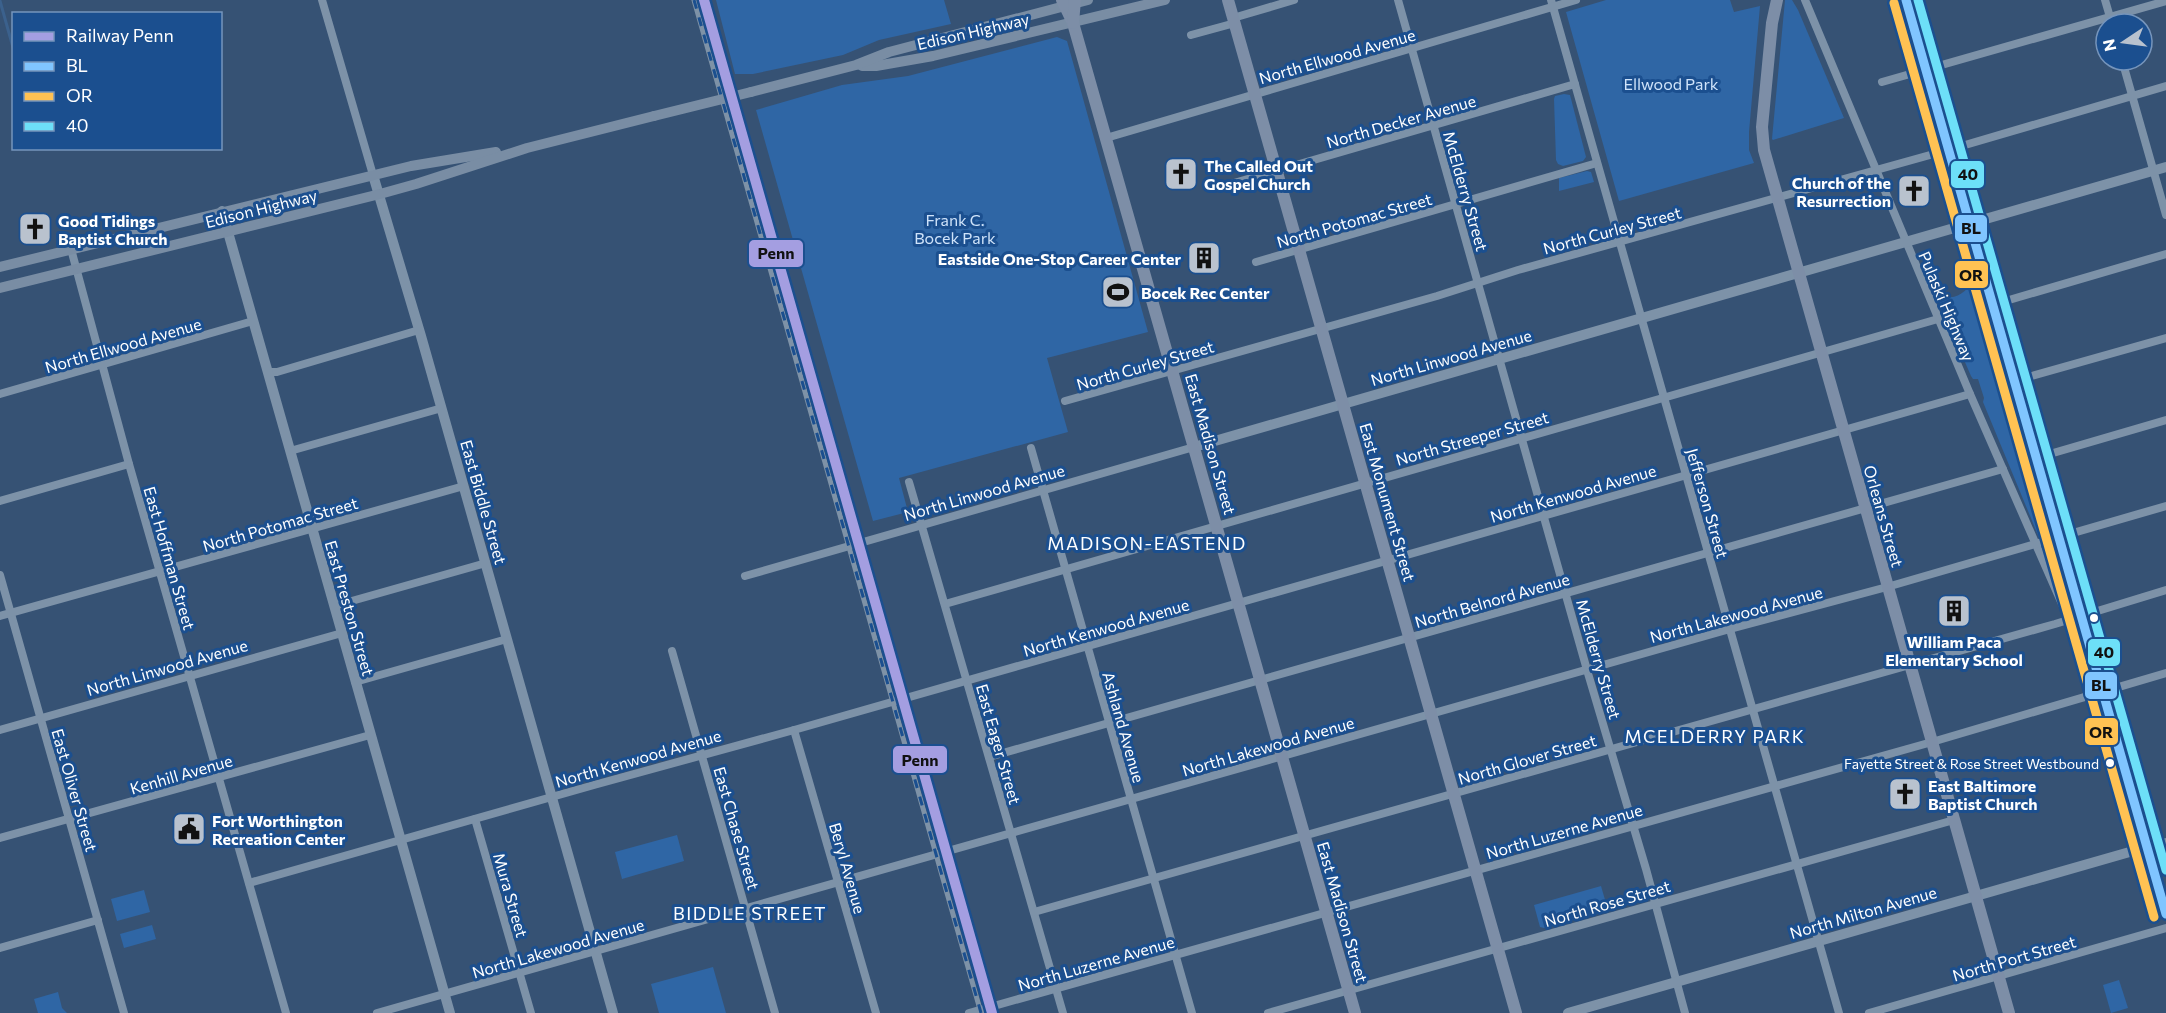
<svg xmlns="http://www.w3.org/2000/svg" width="2166" height="1013" font-family="Commissioner,sans-serif">
  <style>
    .green { fill: #2f66a5 }
    .lines { fill: none; stroke-linecap: round; stroke-linejoin: round }
    .stream { stroke: #3b618d; stroke-width: 3 }
    .minor { stroke: #7d92a8; stroke-width: 8 }
    .tertiary { stroke: #7d92a8; stroke-width: 10 }
    .secondary { stroke: #798da4; stroke-width: 10 }
    .primary { stroke: #7d8ea7; stroke-width: 12 }
    .rail-casing { stroke: #7e92a7; stroke-width: 5 }
    .rail { stroke: #1b4f8f; stroke-width: 3; stroke-dasharray: 9; stroke-linecap: butt }
    .secondary-bridge { stroke: #798da4; stroke-width: 10 }
    .bus-1-casing { stroke: #1b4f8f; stroke-width: 14 }
    .bus-2-casing { stroke: #1b4f8f; stroke-width: 14 }
    .bus-3-casing { stroke: #1b4f8f; stroke-width: 14 }
    .bus-1 { stroke: #80c5ff; stroke-width: 9 }
    .bus-2 { stroke: #ffc253; stroke-width: 9 }
    .bus-3 { stroke: #6ddff8; stroke-width: 9 }
    .rail-1-casing { stroke: #1b4f8f; stroke-width: 15 }
    .rail-1 { stroke: #a49ee1; stroke-width: 10 }
    .bus-dot { fill: #fff; stroke: #1b4f8f; stroke-width: 2 }
    .labels { text-anchor: middle; dominant-baseline: central; stroke-width: 6; stroke-linejoin: round; paint-order: stroke }
    .bus-label { font-size: 14px; fill: #fff; stroke: #1b4f8f; text-anchor: end }
    .street-label { font-size: 16px; fill: #fff; stroke: #1b4f8f }
    .park-label { font-size: 16px; fill: #cfe3fa; stroke: #1b4f8f }
    .poi-label { font-size: 16px; font-weight: bold; fill: #fff; stroke: #1b4f8f; text-anchor: start }
    .neighbourhood-label { font-size: 18px; letter-spacing: 1.5px; fill: #fff; stroke: #1b4f8f }
    .line-badge { stroke: #1b4f8f; stroke-width: 2 }
    .pale-badge-label { font-size: 16px; text-anchor: middle; font-weight: bold; fill: #111 }
  </style>
  <rect width="100%" height="100%" fill="#365274"/>
  <g class="green">
    <path d="M 716,0 L 944,0 L 951,24 L 879,40 L 843,55 L 753,74 L 735,74 Z"/>
    <path d="M 1606,0 L 1730,0 L 1734,12 L 1760,6 L 1749,132 L 1749,150 L 1754,163 L 1619,201 L 1566,12 Z"/>
    <path d="M 1785,0 L 1792,0 L 1798,10 L 1844,118 L 1773,140 L 1772,139 Z"/>
    <path d="M 1057,37 L 1067,41 L 1148,332 L 1047,358 L 1068,432 L 899,478 L 908,512 L 873,521 L 756,110 L 842,85 L 908,76 Z"/>
    <path d="M 1564,94 L 1570,95 L 1586,157 L 1583,161 L 1563,166 L 1558,164 L 1556,160 L 1554,99 L 1555,96 Z"/>
    <path d="M 1587,171 L 1591,172 L 1594,182 L 1559,191 L 1559,178 Z"/>
    <path d="M 1977,279 L 2006,395 L 2009,397 L 2063,584 L 2059,586 L 1983,402 L 1984,398 L 1978,379 L 1973,379 L 1971,376 L 1935,293 L 1940,292 C 1953,306 1967,289 1977,279 Z"/>
    <path d="M 677,835 L 684,861 L 622,879 L 615,852 Z"/>
    <path d="M 1601,886 L 1608,910 L 1544,928 L 1540,927 L 1534,905 Z"/>
    <path d="M 144,890 L 150,912 L 117,921 L 111,899 Z"/>
    <path d="M 152,925 L 156,939 L 124,948 L 120,934 Z"/>
    <path d="M 713,967 L 726,1013 L 659,1013 L 651,984 Z"/>
    <path d="M 2119,980 L 2128,1008 L 2111,1013 L 2103,985 Z"/>
    <path d="M 58,992 L 62,1008 L 67,1013 L 38,1013 L 34,999 Z"/>
  </g>
  <g class="lines">
    <path class="stream" d="M 0,1 L 14,51"/>
    <g class="minor">
      <path d="M 322,0 L 373,175"/>
      <path d="M 1398,0 L 1587,670 L 1646,869 L 1685,1013"/>
      <path d="M 1551,0 L 1839,1013"/>
      <path d="M 1805,0 L 1970,394 L 2069,620"/>
      <path d="M 2105,0 L 2112,24"/>
      <path d="M 1233,18 L 1294,0"/>
      <path d="M 1191,35 L 1235,23"/>
      <path d="M 2122,60 L 2166,215"/>
      <path d="M 1882,82 L 2166,1"/>
      <path d="M 1106,138 L 1576,0"/>
      <path d="M 1234,183 L 1575,84"/>
      <path d="M 71,249 L 129,464 L 286,1013"/>
      <path d="M 1256,262 L 1597,163"/>
      <path d="M 1992,305 L 2166,254"/>
      <path d="M 268,372 L 277,372 L 419,330"/>
      <path d="M 2014,381 L 2166,338"/>
      <path d="M 0,394 L 253,321"/>
      <path d="M 1065,401 L 1437,296 L 1518,270 L 1948,150 L 2166,86"/>
      <path d="M 1031,448 L 1192,1013"/>
      <path d="M 290,451 L 442,408"/>
      <path d="M 2036,458 L 2166,420"/>
      <path d="M 909,482 L 1063,1013"/>
      <path d="M 0,501 L 129,464"/>
      <path d="M 0,575 L 124,1013"/>
      <path d="M 745,576 L 1194,447"/>
      <path d="M 945,604 L 1938,319"/>
      <path d="M 334,606 L 486,563"/>
      <path d="M 0,616 L 464,486"/>
      <path d="M 672,651 L 775,1013"/>
      <path d="M 355,682 L 507,639"/>
      <path d="M 0,730 L 342,633"/>
      <path d="M 794,730 L 876,1013"/>
      <path d="M 989,757 L 2003,469"/>
      <path d="M 475,819 L 531,1013"/>
      <path d="M 0,838 L 370,735"/>
      <path d="M 2147,847 L 2166,842"/>
      <path d="M 249,883 L 594,785 L 794,730 L 1970,394"/>
      <path d="M 1034,912 L 2055,624 L 2166,590"/>
      <path d="M 0,948 L 98,920"/>
      <path d="M 377,1013 L 1730,629 L 1887,587 L 2166,506"/>
      <path d="M 969,1013 L 1932,742 L 2166,673"/>
      <path d="M 1268,1013 L 1954,820"/>
      <path d="M 1869,1013 L 2166,928"/>
    </g>
    <g class="tertiary">
      <path d="M 373,175 L 421,336 L 613,1013"/>
      <path d="M 222,211 L 450,1013"/>
      <path d="M 1194,447 L 2166,167"/>
      <path d="M 1568,1013 L 2147,847"/>
    </g>
    <g class="secondary">
      <path d="M 1906,0 L 2166,914"/>
      <path d="M 862,66 L 876,66 L 933,56 L 1165,0"/>
      <path d="M 751,92 L 856,65 L 889,52 L 1088,0"/>
      <path d="M 0,267 L 411,166 L 496,152"/>
      <path d="M 0,288 L 380,194 L 416,184 L 527,148 L 654,116"/>
    </g>
    <g class="primary">
      <path d="M 1062,0 L 1073,23 L 1355,1013"/>
      <path d="M 1228,0 L 1516,1013"/>
      <path d="M 1777,0 L 1772,23 L 1762,127 L 1764,150 L 2009,1013"/>
      <path d="M 1073,23 L 1075,0"/>
    </g>
    <g class="rail-casing">
      <path id="rail" d="M 694,0 L 981,1013"/>
    </g>
    <use href="#rail" class="rail"/>
    <path class="secondary-bridge" d="M 654,116 L 751,92"/>
    <g class="bus-1-casing">
      <path id="bus-1" d="M 1906,0 L 2166,914"/>
    </g>
    <g class="bus-2-casing">
      <path id="bus-2" d="M 1894,3 L 2154,917"/>
    </g>
    <g class="bus-3-casing">
      <path id="bus-3" d="M 1918,0 L 2166,870"/>
    </g>
    <use href="#bus-1" class="bus-1"/>
    <use href="#bus-2" class="bus-2"/>
    <use href="#bus-3" class="bus-3"/>
    <g class="rail-1-casing">
      <path id="rail-1" d="M 704,0 L 992,1013"/>
    </g>
    <use href="#rail-1" class="rail-1"/>
  </g>
  <defs>
    <g id="church-square" transform="scale(1.725)"><rect x="-9" y="-9" width="18" height="18" rx="4" fill="#b9c2ce" stroke="#1b4f8f"/><path d="M-1.2-6h2.4v3.5h3.3v2.4h-3.3V6h-2.4V-.1h-3.3v-2.4h3.3Z" fill="#111"/></g>
    <g id="building-square" transform="scale(1.725)"><rect x="-9" y="-9" width="18" height="18" rx="4" fill="#b9c2ce" stroke="#1b4f8f"/><path d="M-4-6H4V6H1V3H-1V6H-4ZM-2.5-4.3h1.7v1.8h-1.7ZM.8-4.3h1.7v1.8H.8ZM-2.5-1h1.7V.8h-1.7ZM.8-1h1.7V.8H.8Z" fill="#111"/></g>
    <g id="stadium-square" transform="scale(1.725)"><rect x="-9" y="-9" width="18" height="18" rx="4" fill="#b9c2ce" stroke="#1b4f8f"/><path d="M0-5a6.5 5 0 1 0 0 10a6.5 5 0 1 0 0-10ZM-3.5-1.8h7v3.6h-7Z" fill="#111"/></g>
    <g id="civic-square" transform="scale(1.725)"><rect x="-9" y="-9" width="18" height="18" rx="4" fill="#b9c2ce" stroke="#1b4f8f"/><path d="M-.6-6.5H3V-4.5H.6V-3L4-1V1h2V6H-6V1h2V-1L-.6-3ZM-1.2 2.5V6h2.4V2.5Z" fill="#111"/></g>
  </defs>
  <g fill-rule="evenodd">
    <use href="#church-square" x="1181" y="174"/>
    <use href="#church-square" x="1914" y="191"/>
    <use href="#church-square" x="35" y="229"/>
    <use href="#building-square" x="1204" y="258"/>
    <use href="#stadium-square" x="1118" y="292"/>
    <use href="#building-square" x="1954" y="611"/>
    <use href="#church-square" x="1905" y="794"/>
    <use href="#civic-square" x="189" y="829"/>
  </g>
  <g class="bus-dot">
    <circle cx="2094" cy="618" r="5"/>
    <circle cx="2110" cy="763" r="5"/>
  </g>
  <g class="labels">
    <g class="bus-label">
      <text x="2099" y="763">Fayette Street &amp; Rose Street Westbound</text>
    </g>
    <g class="street-label">
      <text transform="translate(973 31) rotate(-13)">Edison Highway</text>
      <text transform="translate(1337 56) rotate(-16)">North Ellwood Avenue</text>
      <text transform="translate(1401 121) rotate(-16)">North Decker Avenue</text>
      <text transform="translate(1466 191) rotate(74)">McElderry Street</text>
      <text transform="translate(261 208) rotate(-14)">Edison Highway</text>
      <text transform="translate(1354 220) rotate(-16)">North Potomac Street</text>
      <text transform="translate(1612 230) rotate(-15)">North Curley Street</text>
      <text transform="translate(1947 306) rotate(67)">Pulaski Highway</text>
      <text transform="translate(123 345) rotate(-16)">North Ellwood Avenue</text>
      <text transform="translate(1451 357) rotate(-16)">North Linwood Avenue</text>
      <text transform="translate(1145 365) rotate(-16)">North Curley Street</text>
      <text transform="translate(1472 438) rotate(-16)">North Streeper Street</text>
      <text transform="translate(1211 444) rotate(74)">East Madison Street</text>
      <text transform="translate(984 492) rotate(-16)">North Linwood Avenue</text>
      <text transform="translate(1573 493) rotate(-16)">North Kenwood Avenue</text>
      <text transform="translate(484 502) rotate(74)">East Biddle Street</text>
      <text transform="translate(1388 502) rotate(74)">East Monument Street</text>
      <text transform="translate(1708 503) rotate(74)">Jefferson Street</text>
      <text transform="translate(1884 516) rotate(74)">Orleans Street</text>
      <text transform="translate(280 524) rotate(-16)">North Potomac Street</text>
      <text transform="translate(170 558) rotate(74)">East Hoffman Street</text>
      <text transform="translate(1492 600) rotate(-16)">North Belnord Avenue</text>
      <text transform="translate(350 608) rotate(74)">East Preston Street</text>
      <text transform="translate(1736 614) rotate(-15)">North Lakewood Avenue</text>
      <text transform="translate(1106 627) rotate(-16)">North Kenwood Avenue</text>
      <text transform="translate(1599 659) rotate(74)">McElderry Street</text>
      <text transform="translate(167 667) rotate(-16)">North Linwood Avenue</text>
      <text transform="translate(1124 727) rotate(74)">Ashland Avenue</text>
      <text transform="translate(999 744) rotate(74)">East Eager Street</text>
      <text transform="translate(1268 746) rotate(-16)">North Lakewood Avenue</text>
      <text transform="translate(638 758) rotate(-16)">North Kenwood Avenue</text>
      <text transform="translate(1527 759) rotate(-16)">North Glover Street</text>
      <text transform="translate(181 774) rotate(-16)">Kenhill Avenue</text>
      <text transform="translate(75 790) rotate(74)">East Oliver Street</text>
      <text transform="translate(737 828) rotate(74)">East Chase Street</text>
      <text transform="translate(1564 831) rotate(-16)">North Luzerne Avenue</text>
      <text transform="translate(848 868) rotate(74)">Beryl Avenue</text>
      <text transform="translate(511 895) rotate(74)">Mura Street</text>
      <text transform="translate(1607 903) rotate(-16)">North Rose Street</text>
      <text transform="translate(1343 912) rotate(74)">East Madison Street</text>
      <text transform="translate(1863 912) rotate(-16)">North Milton Avenue</text>
      <text transform="translate(558 948) rotate(-16)">North Lakewood Avenue</text>
      <text transform="translate(2014 958) rotate(-16)">North Port Street</text>
      <text transform="translate(1096 963) rotate(-16)">North Luzerne Avenue</text>
    </g>
    <g class="park-label">
      <text x="1671" y="83">Ellwood Park</text>
      <text x="955" y="219">Frank C.<tspan x="955" dy="18">Bocek Park</tspan></text>
    </g>
    <g class="poi-label">
      <text x="1204" y="165">The Called Out<tspan x="1204" dy="18">Gospel Church</tspan></text>
      <text x="1891" y="182" text-anchor="end">Church of the<tspan x="1891" dy="18">Resurrection</tspan></text>
      <text x="58" y="220">Good Tidings<tspan x="58" dy="18">Baptist Church</tspan></text>
      <text x="1181" y="258" text-anchor="end">Eastside One-Stop Career Center</text>
      <text x="1141" y="292">Bocek Rec Center</text>
      <text x="1954" y="641" text-anchor="middle">William Paca<tspan x="1954" dy="18">Elementary School</tspan></text>
      <text x="1928" y="785">East Baltimore<tspan x="1928" dy="18">Baptist Church</tspan></text>
      <text x="212" y="820">Fort Worthington<tspan x="212" dy="18">Recreation Center</tspan></text>
    </g>
    <g class="neighbourhood-label">
      <text x="1147" y="543">MADISON-EASTEND</text>
      <text x="1715" y="736">MCELDERRY PARK</text>
      <text x="750" y="913">BIDDLE STREET</text>
    </g>
  </g>
  <g class="line-badge">
    <rect x="1950" y="160" width="35" height="29" rx="6" fill="#6ddff8"/>
    <rect x="1954" y="214" width="34" height="29" rx="6" fill="#80c5ff"/>
    <rect x="748" y="239" width="56" height="29" rx="6" fill="#a49ee1"/>
    <rect x="1954" y="260" width="35" height="29" rx="6" fill="#ffc253"/>
    <rect x="2087" y="638" width="34" height="29" rx="6" fill="#6ddff8"/>
    <rect x="2084" y="671" width="34" height="29" rx="6" fill="#80c5ff"/>
    <rect x="2084" y="717" width="35" height="29" rx="6" fill="#ffc253"/>
    <rect x="892" y="745" width="56" height="29" rx="6" fill="#a49ee1"/>
  </g>
  <g class="pale-badge-label">
    <text x="1968" y="180">40</text>
    <text x="1971" y="234">BL</text>
    <text x="776" y="259">Penn</text>
    <text x="1971" y="281">OR</text>
    <text x="2104" y="658">40</text>
    <text x="2101" y="691">BL</text>
    <text x="2101" y="738">OR</text>
    <text x="920" y="766">Penn</text>
  </g>
  <rect x="12" y="12" width="210" height="138" fill="#1b4f8f" stroke="#7695bc" stroke-width="1.5"/>
  <rect x="24" y="32" width="30" height="9" fill="#a49ee1" stroke="#7695bc" stroke-width="1.5"/>
  <text x="66" y="42" font-size="18" fill="#ffffff">Railway Penn</text>
  <rect x="24" y="62" width="30" height="9" fill="#80c5ff" stroke="#7695bc" stroke-width="1.5"/>
  <text x="66" y="72" font-size="18" fill="#ffffff">BL</text>
  <rect x="24" y="92" width="30" height="9" fill="#ffc253" stroke="#7695bc" stroke-width="1.5"/>
  <text x="66" y="102" font-size="18" fill="#ffffff">OR</text>
  <rect x="24" y="122" width="30" height="9" fill="#6ddff8" stroke="#7695bc" stroke-width="1.5"/>
  <text x="66" y="132" font-size="18" fill="#ffffff">40</text>
  <g transform="translate(2124 42) rotate(257)"><circle r="28" fill="#1b4f8f" stroke="#7695bc" stroke-width="1.5"/>
  <path d="M0-4.5L10 22L0 15L-10 22Z" fill="#b9c2ce"/>
  <text y="-9" font-size="16" font-weight="bold" text-anchor="middle" fill="#ffffff">N</text>
  </g>
</svg>
